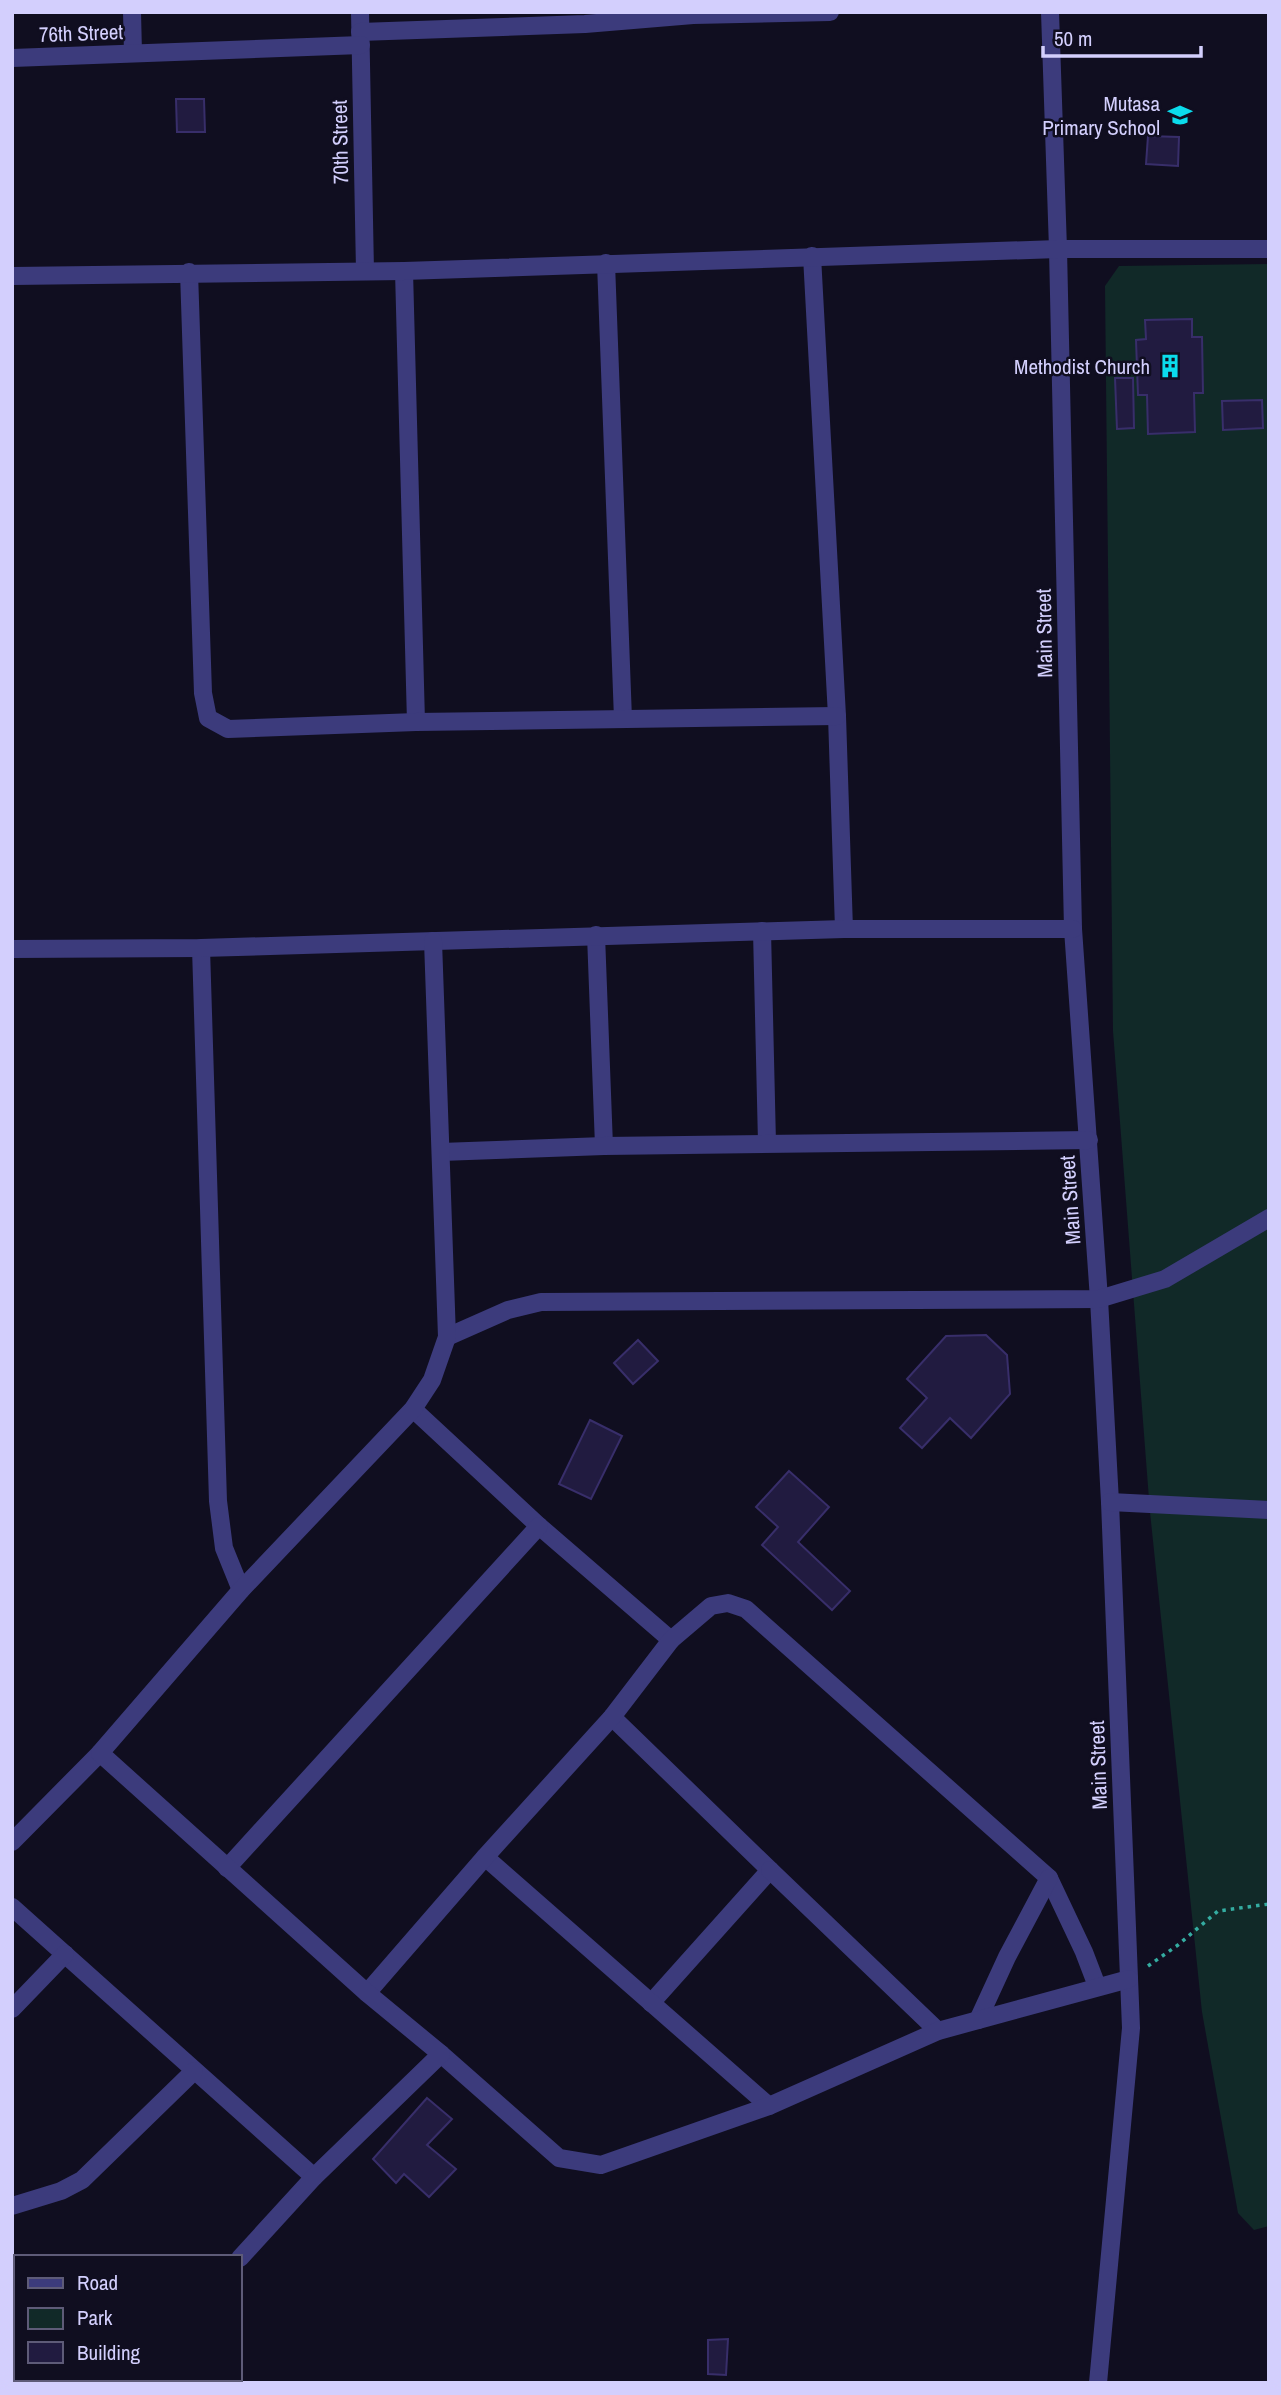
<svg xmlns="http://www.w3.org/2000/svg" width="1281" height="2395" font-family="'Archivo Narrow',sans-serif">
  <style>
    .green { fill: #112928 }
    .building { fill: #211b40; stroke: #382e6a; stroke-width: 2 }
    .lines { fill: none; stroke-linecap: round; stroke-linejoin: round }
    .path { stroke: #34aca1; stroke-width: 3.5; stroke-dasharray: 3.5 5; stroke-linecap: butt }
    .minor { stroke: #3c3b7c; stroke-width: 18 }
    .labels { text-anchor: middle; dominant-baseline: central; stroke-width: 5; stroke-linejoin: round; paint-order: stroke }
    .street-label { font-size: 21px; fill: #d3cffd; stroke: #100e20 }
    .poi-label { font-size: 21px; fill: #d3cffd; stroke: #100e20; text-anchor: end }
  </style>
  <rect width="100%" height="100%" fill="#100e20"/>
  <path class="green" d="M 1269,264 L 1269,2226 L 1254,2230 L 1238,2213 L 1202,2012 L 1150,1512 L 1113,1031 L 1105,286 L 1119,266 Z"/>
  <g class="building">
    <path d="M 176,99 L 204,99 L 205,132 L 177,132 Z"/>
    <path d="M 1148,136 L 1179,137 L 1178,166 L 1146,164 Z"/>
    <path d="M 1192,319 L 1192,337 L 1202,337 L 1203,393 L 1194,393 L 1195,432 L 1148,434 L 1147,395 L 1138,395 L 1136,340 L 1146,339 L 1145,320 Z"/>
    <path d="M 1115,378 L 1133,378 L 1134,428 L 1117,429 Z"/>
    <path d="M 1262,400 L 1263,428 L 1223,430 L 1222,401 Z"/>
    <path d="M 986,1335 L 1007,1355 L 1010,1394 L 971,1438 L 950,1418 L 922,1448 L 900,1428 L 927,1398 L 907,1379 L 946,1336 Z"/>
    <path d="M 638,1340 L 658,1361 L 633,1384 L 614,1363 Z"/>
    <path d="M 590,1420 L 622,1436 L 591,1499 L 559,1484 Z"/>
    <path d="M 789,1471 L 829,1507 L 798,1542 L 850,1591 L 832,1610 L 762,1545 L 778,1527 L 756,1507 Z"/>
    <path d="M 427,2098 L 452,2119 L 427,2145 L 456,2169 L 429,2197 L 404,2174 L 396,2183 L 373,2159 Z"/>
    <path d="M 728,2339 L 726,2375 L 708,2374 L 708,2340 Z"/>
  </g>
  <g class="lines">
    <path class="path" d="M 1148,1966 L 1178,1945 L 1218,1911 L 1269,1904"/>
    <g class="minor">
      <path d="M 132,12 L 133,53"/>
      <path d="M 360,12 L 365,271"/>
      <path d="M 1050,12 L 1058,249 L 1073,929 L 1099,1299 L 1110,1502 L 1131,2028 L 1098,2383"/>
      <path d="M 360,32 L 585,24 L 693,15 L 830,12"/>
      <path d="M 12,58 L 361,45"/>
      <path d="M 812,256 L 837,716 L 844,929"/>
      <path d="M 606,263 L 623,719"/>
      <path d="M 404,271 L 416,722"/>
      <path d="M 189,272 L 203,693 L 208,718 L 228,729 L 416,722 L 837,716"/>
      <path d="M 12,276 L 404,271 L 1058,249 L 1269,249"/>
      <path d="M 762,931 L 767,1143"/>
      <path d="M 596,935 L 604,1146"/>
      <path d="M 201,948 L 218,1501 L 224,1548 L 241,1590"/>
      <path d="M 12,949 L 201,948 L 844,929 L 1073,929"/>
      <path d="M 441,1152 L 604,1146 L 1089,1140"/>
      <path d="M 447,1337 L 508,1310 L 541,1302 L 1099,1299 L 1165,1279 L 1269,1218"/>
      <path d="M 413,1409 L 539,1526 L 671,1640"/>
      <path d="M 1110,1502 L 1269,1510"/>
      <path d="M 612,1717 L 770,1870 L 651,2003"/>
      <path d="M 12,1842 L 100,1753"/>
      <path d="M 485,1857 L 769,2106"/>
      <path d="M 227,1868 L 539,1526"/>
      <path d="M 770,1870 L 938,2031"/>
      <path d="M 12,1907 L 314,2177"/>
      <path d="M 367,1993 L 485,1857 L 612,1717 L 671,1640 L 711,1606 L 728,1603 L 746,1609 L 1049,1878 L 1084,1952 L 1097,1986"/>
      <path d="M 12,2009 L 65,1954"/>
      <path d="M 978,2020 L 1007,1957 L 1049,1878"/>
      <path d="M 441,2054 L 559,2158 L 601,2165 L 769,2106 L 938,2031 L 1129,1979"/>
      <path d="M 12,2206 L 61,2191 L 82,2180 L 194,2071"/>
      <path d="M 240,2258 L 314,2177 L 441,2054 L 367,1993 L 100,1753 L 241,1590 L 413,1409 L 432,1380 L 447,1337 L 433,941"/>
      <path d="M 33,2383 L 43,2379"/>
    </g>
  </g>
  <defs>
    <g id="school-bare" transform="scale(1.89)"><path d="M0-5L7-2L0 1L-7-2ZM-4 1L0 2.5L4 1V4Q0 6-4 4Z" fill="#0bdcec" stroke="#100e20" stroke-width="2.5" paint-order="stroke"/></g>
    <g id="building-bare" transform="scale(1.89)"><path d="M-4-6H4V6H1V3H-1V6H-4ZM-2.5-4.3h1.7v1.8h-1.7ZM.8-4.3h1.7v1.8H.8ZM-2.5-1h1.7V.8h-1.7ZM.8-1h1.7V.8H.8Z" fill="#0bdcec" stroke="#100e20" stroke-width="2.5" paint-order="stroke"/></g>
  </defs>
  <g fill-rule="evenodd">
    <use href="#school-bare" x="1180" y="115"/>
    <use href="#building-bare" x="1170" y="366"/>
  </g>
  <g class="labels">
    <g class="street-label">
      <text transform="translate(81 33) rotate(-2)">76th Street</text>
      <text transform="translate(340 142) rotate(-91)">70th Street</text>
      <text transform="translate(1044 633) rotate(-91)">Main Street</text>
      <text transform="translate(1070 1200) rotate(-94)">Main Street</text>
      <text transform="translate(1098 1765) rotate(-92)">Main Street</text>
    </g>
    <g class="poi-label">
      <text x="1160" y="103">Mutasa<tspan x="1160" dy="24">Primary School</tspan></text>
      <text x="1150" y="366">Methodist Church</text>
    </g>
  </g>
  <rect width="1281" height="2395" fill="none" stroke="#d3cffd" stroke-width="28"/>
  <rect x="14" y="2255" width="228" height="126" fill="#100e20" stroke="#5e5b78" stroke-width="2"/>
  <rect x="28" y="2278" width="35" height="10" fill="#3c3b7c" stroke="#5e5b78" stroke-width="2"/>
  <text x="77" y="2290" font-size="21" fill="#d3cffd">Road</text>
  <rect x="28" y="2308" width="35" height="21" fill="#112928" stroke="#5e5b78" stroke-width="2"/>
  <text x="77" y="2325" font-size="21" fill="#d3cffd">Park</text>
  <rect x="28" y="2342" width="35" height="21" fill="#211b40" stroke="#5e5b78" stroke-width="2"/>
  <text x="77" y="2360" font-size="21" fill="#d3cffd">Building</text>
  <path d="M1043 46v10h158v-10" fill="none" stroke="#d3cffd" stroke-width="3.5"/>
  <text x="1054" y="46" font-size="21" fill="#d3cffd" stroke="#100e20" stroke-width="5" paint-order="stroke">50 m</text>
</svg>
